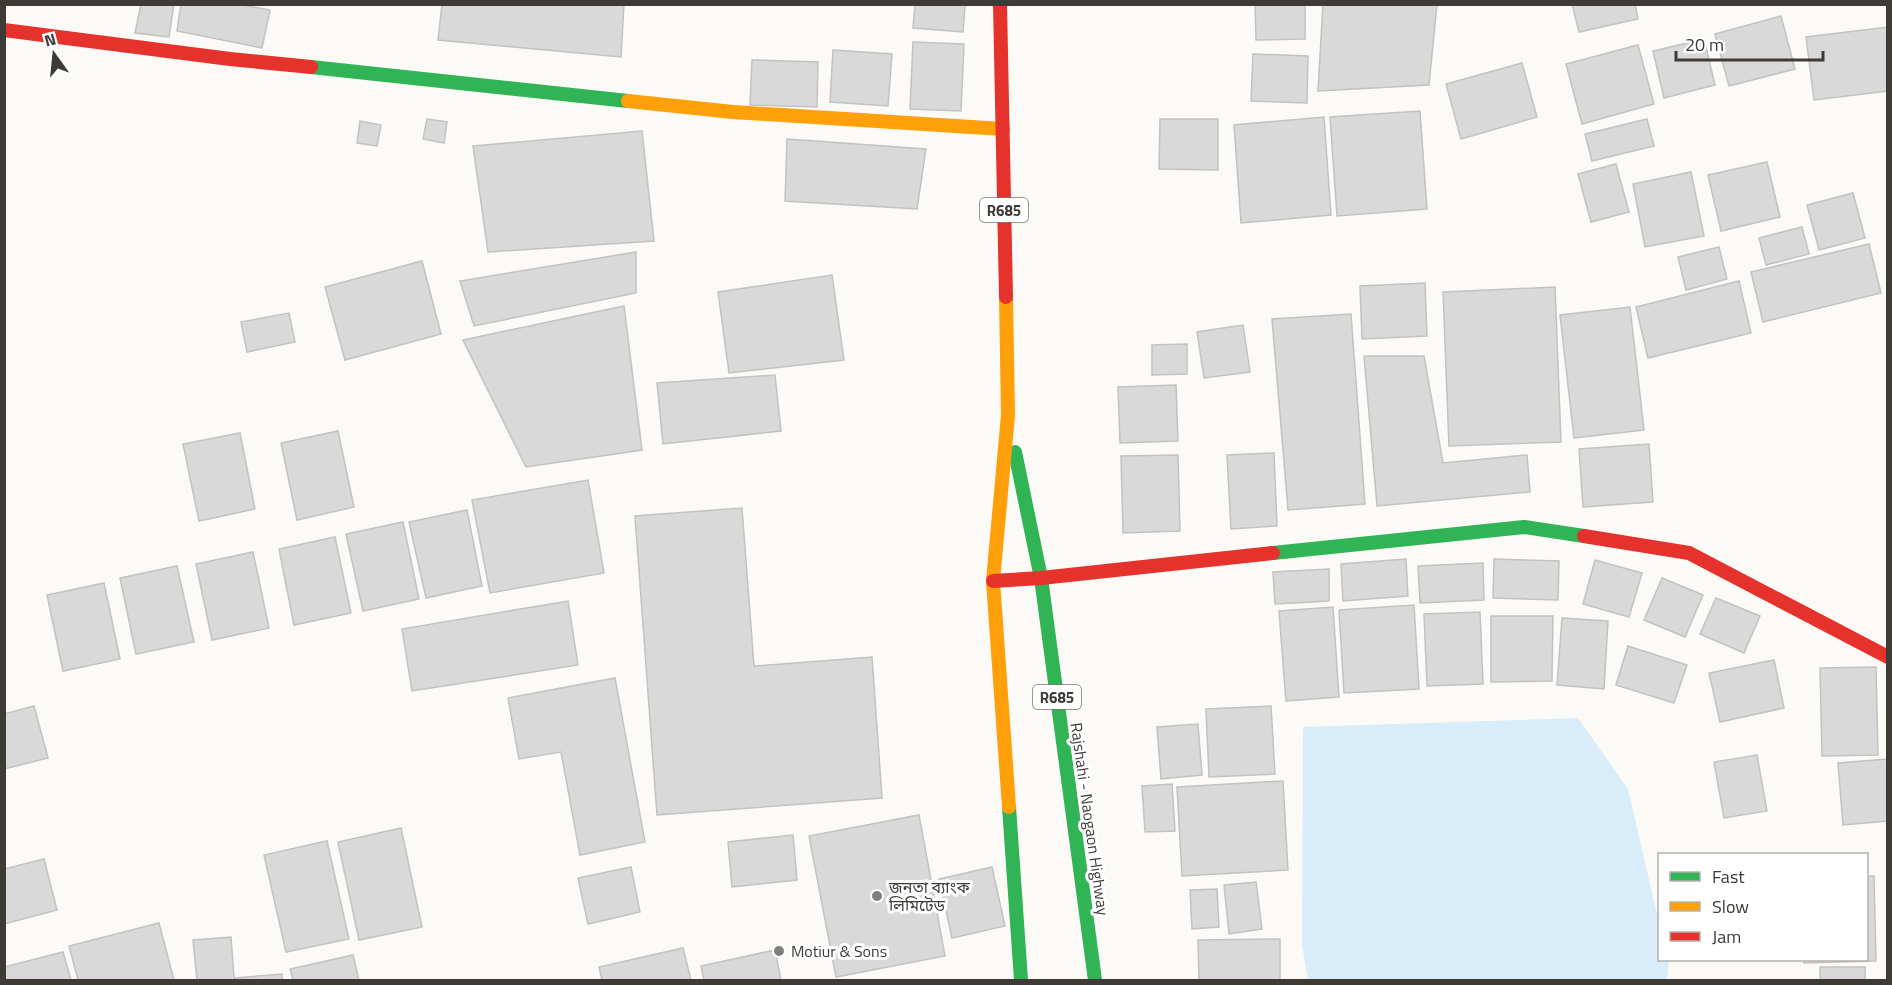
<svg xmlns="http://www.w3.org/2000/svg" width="1892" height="985" font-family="'Titillium Web','Noto Sans Bengali',sans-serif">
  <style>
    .water { fill: #d8edf9 }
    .building { fill: #dad9d9; stroke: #c3c1c2; stroke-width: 1.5 }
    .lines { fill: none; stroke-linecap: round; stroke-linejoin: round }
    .fast { stroke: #30b455; stroke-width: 14 }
    .slow { stroke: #ff9f0a; stroke-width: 14 }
    .jam { stroke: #e5322d; stroke-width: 14 }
    .poi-dot { fill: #807e7a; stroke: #fff; stroke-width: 2 }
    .labels { text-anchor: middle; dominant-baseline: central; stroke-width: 6; stroke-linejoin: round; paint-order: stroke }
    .shield { fill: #fff; stroke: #787673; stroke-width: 1.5 }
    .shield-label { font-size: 15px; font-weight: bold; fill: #3e3b37 }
    .street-label { font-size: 16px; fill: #3e3b37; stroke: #fff }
    .poi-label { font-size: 16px; fill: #3e3b37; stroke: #fff; text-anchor: start }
  </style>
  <rect width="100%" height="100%" fill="#fcfaf7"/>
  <path class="water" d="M 1578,718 L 1628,789 L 1659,923 L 1660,960 L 1668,960 L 1669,962 L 1667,980 L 1308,980 L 1302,945 L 1303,727 Z"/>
  <g class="building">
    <path d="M 141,4 L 174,4 L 169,37 L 135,33 Z"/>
    <path d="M 181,4 L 237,4 L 270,10 L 262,48 L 177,31 Z"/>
    <path d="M 442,4 L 624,4 L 621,57 L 438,40 Z"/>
    <path d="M 915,4 L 965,4 L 963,32 L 913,28 Z"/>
    <path d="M 1255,4 L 1305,4 L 1305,39 L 1256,40 Z"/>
    <path d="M 1323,4 L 1437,4 L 1429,85 L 1318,91 Z"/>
    <path d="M 1572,4 L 1635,4 L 1638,19 L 1579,32 Z"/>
    <path d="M 1781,16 L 1795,69 L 1729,86 L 1715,34 Z"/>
    <path d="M 1888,27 L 1888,91 L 1814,100 L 1806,37 Z"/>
    <path d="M 1704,39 L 1715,85 L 1664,98 L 1653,51 Z"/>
    <path d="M 913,42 L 964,44 L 961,111 L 910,109 Z"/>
    <path d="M 1638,45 L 1654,104 L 1582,124 L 1566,64 Z"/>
    <path d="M 833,50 L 892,54 L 888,106 L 830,102 Z"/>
    <path d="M 1253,54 L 1308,56 L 1307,103 L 1251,101 Z"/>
    <path d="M 752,60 L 818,62 L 817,107 L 750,105 Z"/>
    <path d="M 1522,63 L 1537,117 L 1461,139 L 1446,84 Z"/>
    <path d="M 1420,111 L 1427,209 L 1337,216 L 1330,117 Z"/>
    <path d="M 1324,117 L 1331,215 L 1241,223 L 1234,125 Z"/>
    <path d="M 427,119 L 447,122 L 444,143 L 423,139 Z"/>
    <path d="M 1160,119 L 1218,119 L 1218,170 L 1159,169 Z"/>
    <path d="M 1647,119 L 1654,146 L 1592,161 L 1585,134 Z"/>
    <path d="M 360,121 L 381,125 L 377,146 L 357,143 Z"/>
    <path d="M 642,131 L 654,241 L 488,252 L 473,146 Z"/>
    <path d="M 787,139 L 926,149 L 917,209 L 785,201 Z"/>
    <path d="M 1767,162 L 1780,217 L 1721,231 L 1708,175 Z"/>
    <path d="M 1616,164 L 1629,212 L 1591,222 L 1578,174 Z"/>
    <path d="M 1691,172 L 1704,236 L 1645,247 L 1633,184 Z"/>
    <path d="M 1853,193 L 1865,238 L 1819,250 L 1807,205 Z"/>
    <path d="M 1802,227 L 1809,254 L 1766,265 L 1759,238 Z"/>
    <path d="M 1869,244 L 1881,293 L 1763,322 L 1751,272 Z"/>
    <path d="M 1719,247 L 1727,279 L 1686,290 L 1678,257 Z"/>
    <path d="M 636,252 L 636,293 L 474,326 L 460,281 Z"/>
    <path d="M 422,261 L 441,334 L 345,360 L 325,287 Z"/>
    <path d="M 832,275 L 844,360 L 729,373 L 718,292 Z"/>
    <path d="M 1739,281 L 1751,333 L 1648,358 L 1636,307 Z"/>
    <path d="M 1425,283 L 1427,336 L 1362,339 L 1360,286 Z"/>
    <path d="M 1555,287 L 1561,442 L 1449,446 L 1443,292 Z"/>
    <path d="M 624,306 L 642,450 L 526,467 L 463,340 Z"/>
    <path d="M 1630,307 L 1644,430 L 1574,438 L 1560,315 Z"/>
    <path d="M 289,313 L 295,342 L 247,352 L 241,322 Z"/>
    <path d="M 1351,314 L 1365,504 L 1288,510 L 1272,319 Z"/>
    <path d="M 1243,325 L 1250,372 L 1204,378 L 1197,332 Z"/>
    <path d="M 1187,344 L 1187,374 L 1152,375 L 1152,345 Z"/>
    <path d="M 1364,356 L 1424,356 L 1443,463 L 1527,455 L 1530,492 L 1377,506 Z"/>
    <path d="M 775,375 L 781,431 L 663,444 L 657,383 Z"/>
    <path d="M 1176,385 L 1178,441 L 1120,443 L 1118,387 Z"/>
    <path d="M 338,431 L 354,507 L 297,520 L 281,443 Z"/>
    <path d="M 240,433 L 255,509 L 199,521 L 183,444 Z"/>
    <path d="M 1649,444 L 1653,502 L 1583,507 L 1579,449 Z"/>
    <path d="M 1274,453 L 1277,526 L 1231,529 L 1227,455 Z"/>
    <path d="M 1178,455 L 1180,531 L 1123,533 L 1121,456 Z"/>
    <path d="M 588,480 L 604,573 L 490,593 L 472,500 Z"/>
    <path d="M 742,508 L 754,666 L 872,657 L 882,798 L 657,815 L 635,516 Z"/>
    <path d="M 467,510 L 482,586 L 426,598 L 409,522 Z"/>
    <path d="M 403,522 L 419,599 L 363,611 L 346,534 Z"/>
    <path d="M 335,537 L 351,613 L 294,625 L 279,549 Z"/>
    <path d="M 253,552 L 269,628 L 212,640 L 196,564 Z"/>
    <path d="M 1406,559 L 1408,596 L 1343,601 L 1341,564 Z"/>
    <path d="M 1494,559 L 1559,561 L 1558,600 L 1493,598 Z"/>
    <path d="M 1595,560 L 1642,573 L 1629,617 L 1583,604 Z"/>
    <path d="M 1483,563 L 1484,600 L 1420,603 L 1418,566 Z"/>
    <path d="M 177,566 L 194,642 L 136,654 L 120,578 Z"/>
    <path d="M 1329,569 L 1329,601 L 1275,604 L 1273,572 Z"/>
    <path d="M 1662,578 L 1703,595 L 1685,637 L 1644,620 Z"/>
    <path d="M 104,583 L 120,659 L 63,671 L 47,595 Z"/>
    <path d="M 1716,598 L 1760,616 L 1744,653 L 1700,634 Z"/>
    <path d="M 568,601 L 578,665 L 412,691 L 402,629 Z"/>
    <path d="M 1414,605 L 1419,689 L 1344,693 L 1339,610 Z"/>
    <path d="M 1333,607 L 1339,697 L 1286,701 L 1279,611 Z"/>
    <path d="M 1480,612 L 1483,684 L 1427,686 L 1424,614 Z"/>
    <path d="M 1491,616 L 1553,616 L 1552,681 L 1491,682 Z"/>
    <path d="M 1562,618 L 1608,621 L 1604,689 L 1557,685 Z"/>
    <path d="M 1628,646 L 1687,665 L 1674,703 L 1616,685 Z"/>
    <path d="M 1774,660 L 1784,708 L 1720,722 L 1709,673 Z"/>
    <path d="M 1876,667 L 1878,755 L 1822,756 L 1820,668 Z"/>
    <path d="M 615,678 L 645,842 L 580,855 L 561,752 L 519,759 L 508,698 Z"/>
    <path d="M 34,706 L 48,758 L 4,769 L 4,714 Z"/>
    <path d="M 1271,706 L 1275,774 L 1209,777 L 1206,709 Z"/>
    <path d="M 1198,724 L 1202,775 L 1161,779 L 1157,727 Z"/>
    <path d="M 1757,755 L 1767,811 L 1724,818 L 1714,762 Z"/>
    <path d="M 1887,759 L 1888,821 L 1843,825 L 1838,763 Z"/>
    <path d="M 1283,781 L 1288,870 L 1182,876 L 1177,787 Z"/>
    <path d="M 1172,784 L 1175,831 L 1145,832 L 1142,786 Z"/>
    <path d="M 919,815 L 945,956 L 836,977 L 809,836 Z"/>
    <path d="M 401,828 L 422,927 L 359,940 L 338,842 Z"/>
    <path d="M 793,835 L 797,880 L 732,887 L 728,842 Z"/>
    <path d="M 327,841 L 349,939 L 286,952 L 264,855 Z"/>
    <path d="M 44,859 L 57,910 L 4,924 L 4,869 Z"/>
    <path d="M 631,867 L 640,912 L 588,924 L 578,878 Z"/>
    <path d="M 992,867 L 1005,926 L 952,938 L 939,879 Z"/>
    <path d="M 1866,876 L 1874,876 L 1876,961 L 1804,963 L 1804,960 L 1866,960 Z"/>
    <path d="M 1256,882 L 1262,929 L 1229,934 L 1224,885 Z"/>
    <path d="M 1217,889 L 1219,927 L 1192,929 L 1190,890 Z"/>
    <path d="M 159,923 L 174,980 L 78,980 L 69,946 Z"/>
    <path d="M 231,937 L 234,978 L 282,974 L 282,980 L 197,980 L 193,940 Z"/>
    <path d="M 1280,939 L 1280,980 L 1199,980 L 1198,940 Z"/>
    <path d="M 683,948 L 691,980 L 602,980 L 599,967 Z"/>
    <path d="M 775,950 L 781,980 L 704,980 L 701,966 Z"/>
    <path d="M 63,952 L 71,980 L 4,980 L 4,967 Z"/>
    <path d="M 353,955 L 359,980 L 293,980 L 290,969 Z"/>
    <rect x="1820" y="967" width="45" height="13"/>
  </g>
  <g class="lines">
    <g class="fast">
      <path d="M 311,67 L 628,101"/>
      <path d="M 1015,452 L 1041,578 L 1095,980"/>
      <path d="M 1273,553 L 1524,527 L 1584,536"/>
      <path d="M 1009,807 L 1021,980"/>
    </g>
    <g class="slow">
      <path d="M 628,101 L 733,112 L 1003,129"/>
      <path d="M 1006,297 L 1008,415 L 993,581 L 1009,807"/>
    </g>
    <g class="jam">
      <path d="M 1000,4 L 1006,297"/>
      <path d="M 4,30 L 230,59 L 311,67"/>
      <path d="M 1584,536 L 1689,553 L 1888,657"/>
      <path d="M 993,581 L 1041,578 L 1273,553"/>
    </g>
  </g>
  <g class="poi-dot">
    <circle cx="877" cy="896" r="6"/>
    <circle cx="779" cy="951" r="6"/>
  </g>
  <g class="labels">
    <g class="shield">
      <rect x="980" y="198" width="48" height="24" rx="4.5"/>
      <rect x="1033" y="685" width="48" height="24" rx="4.5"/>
    </g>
    <g class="shield-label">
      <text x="1004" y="210">R685</text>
      <text x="1057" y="697">R685</text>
    </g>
    <g class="street-label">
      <text transform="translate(1090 819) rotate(82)">Rajshahi - Naogaon Highway</text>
    </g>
    <g class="poi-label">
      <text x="889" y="887">জনতা ব্যাংক<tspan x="889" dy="18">লিমিটেড</tspan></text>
      <text x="791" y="951">Motiur &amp; Sons</text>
    </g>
  </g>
  <rect width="1892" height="985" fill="none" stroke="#3e3b37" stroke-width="12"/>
  <rect x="1658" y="853" width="210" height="108" fill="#ffffff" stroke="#b2b1af" stroke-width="1.5"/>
  <rect x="1670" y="872" width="30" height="9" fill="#30b455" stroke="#b2b1af" stroke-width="1.5"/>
  <text x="1712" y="883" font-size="18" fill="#3e3b37">Fast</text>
  <rect x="1670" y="902" width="30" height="9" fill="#ff9f0a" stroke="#b2b1af" stroke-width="1.5"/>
  <text x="1712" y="913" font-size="18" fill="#3e3b37">Slow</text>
  <rect x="1670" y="932" width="30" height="9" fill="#e5322d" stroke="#b2b1af" stroke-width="1.5"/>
  <text x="1712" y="943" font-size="18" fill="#3e3b37">Jam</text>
  <g transform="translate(54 54) rotate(345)" stroke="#ffffff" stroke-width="4.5" paint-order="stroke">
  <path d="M0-4.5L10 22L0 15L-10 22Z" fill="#3e3b37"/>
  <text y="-9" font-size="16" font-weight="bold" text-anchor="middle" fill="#3e3b37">N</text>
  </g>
  <path d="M1676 51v9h147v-9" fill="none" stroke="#3e3b37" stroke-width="3"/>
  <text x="1685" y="51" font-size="18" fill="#3e3b37" stroke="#ffffff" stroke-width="4.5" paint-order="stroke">20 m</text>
</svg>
